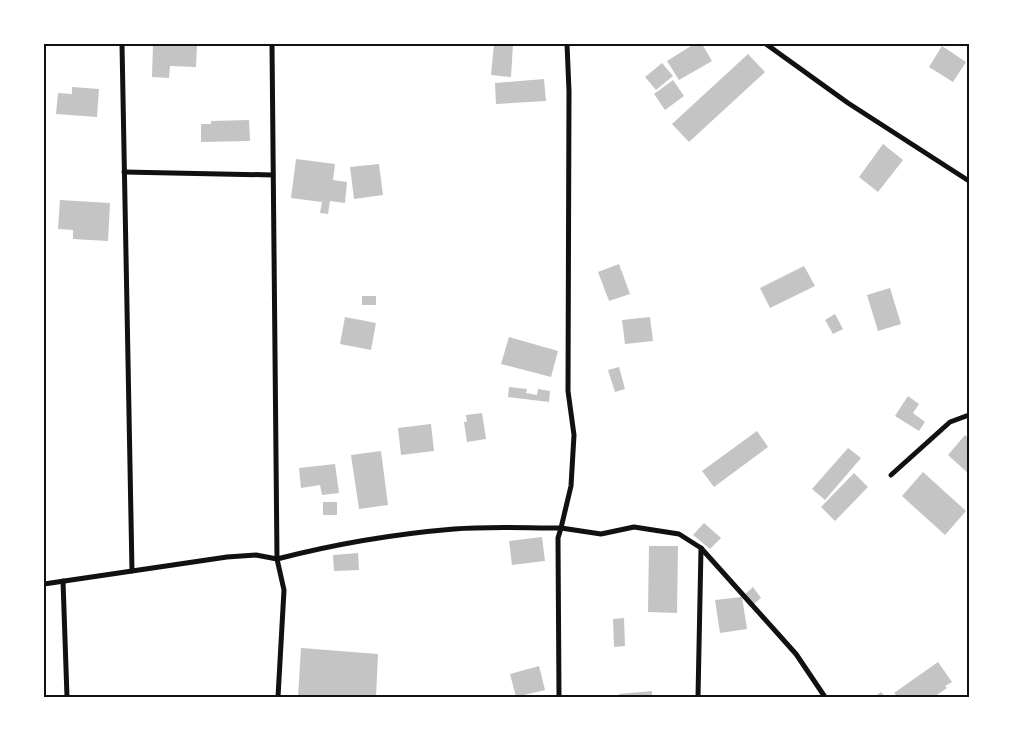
<svg xmlns="http://www.w3.org/2000/svg" width="1013" height="741" font-family="'Sofia Sans Condensed',sans-serif">
  <style>
    .building { fill: #c4c4c4 }
    .lines { fill: none; stroke-linecap: round; stroke-linejoin: round }
    .minor { stroke: #111; stroke-width: 5 }
    .neatline { fill: none; stroke: #111; stroke-width: 2 }
  </style>
  <rect width="100%" height="100%" fill="#fff"/>
  <g class="building">
    <path d="M 153,44 L 197,44 L 196,67 L 170,66 L 169,78 L 152,77 Z"/>
    <path d="M 494,44 L 513,44 L 511,77 L 491,75 Z"/>
    <path d="M 694,44 L 702,44 L 712,61 L 679,80 L 667,61 Z"/>
    <path d="M 942,46 L 966,62 L 953,82 L 929,67 Z"/>
    <path d="M 748,54 L 765,72 L 689,142 L 672,124 Z"/>
    <path d="M 662,63 L 673,76 L 656,90 L 645,77 Z"/>
    <path d="M 544,79 L 546,101 L 496,104 L 495,83 Z"/>
    <path d="M 673,80 L 684,96 L 665,110 L 654,94 Z"/>
    <path d="M 72,87 L 99,89 L 97,117 L 56,114 L 58,93 L 72,94 Z"/>
    <path d="M 249,120 L 250,141 L 201,142 L 201,124 L 211,124 L 211,121 Z"/>
    <path d="M 883,144 L 903,160 L 878,192 L 859,177 Z"/>
    <path d="M 296,159 L 335,164 L 333,180 L 347,182 L 345,203 L 330,201 L 328,214 L 320,213 L 322,202 L 291,198 Z"/>
    <path d="M 379,164 L 383,195 L 354,199 L 350,167 Z"/>
    <path d="M 60,200 L 110,203 L 108,241 L 73,239 L 73,230 L 58,229 Z"/>
    <path d="M 619,264 L 630,294 L 609,301 L 598,272 Z"/>
    <path d="M 804,266 L 815,286 L 770,308 L 760,288 Z"/>
    <path d="M 890,288 L 901,324 L 878,331 L 867,295 Z"/>
    <rect x="362" y="296" width="14" height="9"/>
    <path d="M 835,314 L 843,329 L 833,334 L 825,320 Z"/>
    <path d="M 345,317 L 376,323 L 371,350 L 340,344 Z"/>
    <path d="M 650,317 L 653,341 L 625,344 L 622,320 Z"/>
    <path d="M 509,337 L 558,351 L 551,377 L 501,364 Z"/>
    <path d="M 619,367 L 625,389 L 615,392 L 608,370 Z"/>
    <path d="M 509,387 L 527,389 L 526,393 L 537,395 L 538,389 L 550,391 L 549,402 L 508,397 Z"/>
    <path d="M 908,396 L 919,404 L 913,413 L 925,422 L 919,431 L 895,416 Z"/>
    <path d="M 482,413 L 486,439 L 467,442 L 464,422 L 467,422 L 466,415 Z"/>
    <path d="M 431,424 L 434,451 L 401,455 L 398,428 Z"/>
    <path d="M 757,431 L 768,447 L 714,487 L 702,471 Z"/>
    <path d="M 965,435 L 969,439 L 969,474 L 948,455 Z"/>
    <path d="M 848,448 L 861,458 L 825,500 L 812,489 Z"/>
    <path d="M 381,451 L 388,505 L 359,509 L 351,455 Z"/>
    <path d="M 335,464 L 339,493 L 322,495 L 320,485 L 301,488 L 299,468 Z"/>
    <path d="M 923,472 L 966,511 L 945,535 L 902,496 Z"/>
    <path d="M 854,473 L 868,487 L 835,521 L 821,507 Z"/>
    <rect x="323" y="502" width="14" height="13"/>
    <path d="M 704,523 L 721,538 L 710,549 L 693,535 Z"/>
    <path d="M 542,537 L 545,561 L 512,565 L 509,541 Z"/>
    <path d="M 649,546 L 678,546 L 677,613 L 648,612 Z"/>
    <path d="M 358,553 L 359,570 L 334,571 L 333,555 Z"/>
    <path d="M 753,587 L 761,598 L 750,607 L 742,597 L 747,629 L 720,633 L 715,600 L 742,597 Z"/>
    <path d="M 624,618 L 625,646 L 614,647 L 613,619 Z"/>
    <path d="M 301,648 L 378,654 L 376,697 L 298,697 Z"/>
    <path d="M 938,662 L 952,682 L 945,686 L 947,688 L 934,697 L 898,697 L 894,693 Z"/>
    <path d="M 539,666 L 545,690 L 516,697 L 510,674 Z"/>
    <path d="M 652,691 L 652,697 L 619,697 L 619,694 Z"/>
    <path d="M 881,692 L 885,697 L 874,697 Z"/>
  </g>
  <g class="lines">
    <g class="minor">
      <path d="M 122,44 L 132,571"/>
      <path d="M 272,44 L 277,559 C 335,544 394,534 454,529 C 489,526 525,528 561,528 L 558,538 L 559,697"/>
      <path d="M 567,44 L 569,91 L 568,391 L 574,435 L 571,486 L 561,528 L 601,534 L 634,527 L 679,534 L 701,548 L 796,654 L 825,697"/>
      <path d="M 766,44 L 848,103 L 969,181"/>
      <path d="M 124,172 L 273,175"/>
      <path d="M 891,475 L 950,422 L 969,415"/>
      <path d="M 63,581 L 67,697"/>
      <path d="M 44,584 L 227,557 L 256,555 L 277,559 L 284,590 L 278,697"/>
      <path d="M 698,697 L 701,548"/>
    </g>
  </g>
  <rect width="1013" height="741" fill="none" stroke="#ffffff" stroke-width="90"/>
  <rect x="45" y="45" width="923" height="651" class="neatline"/>
</svg>
